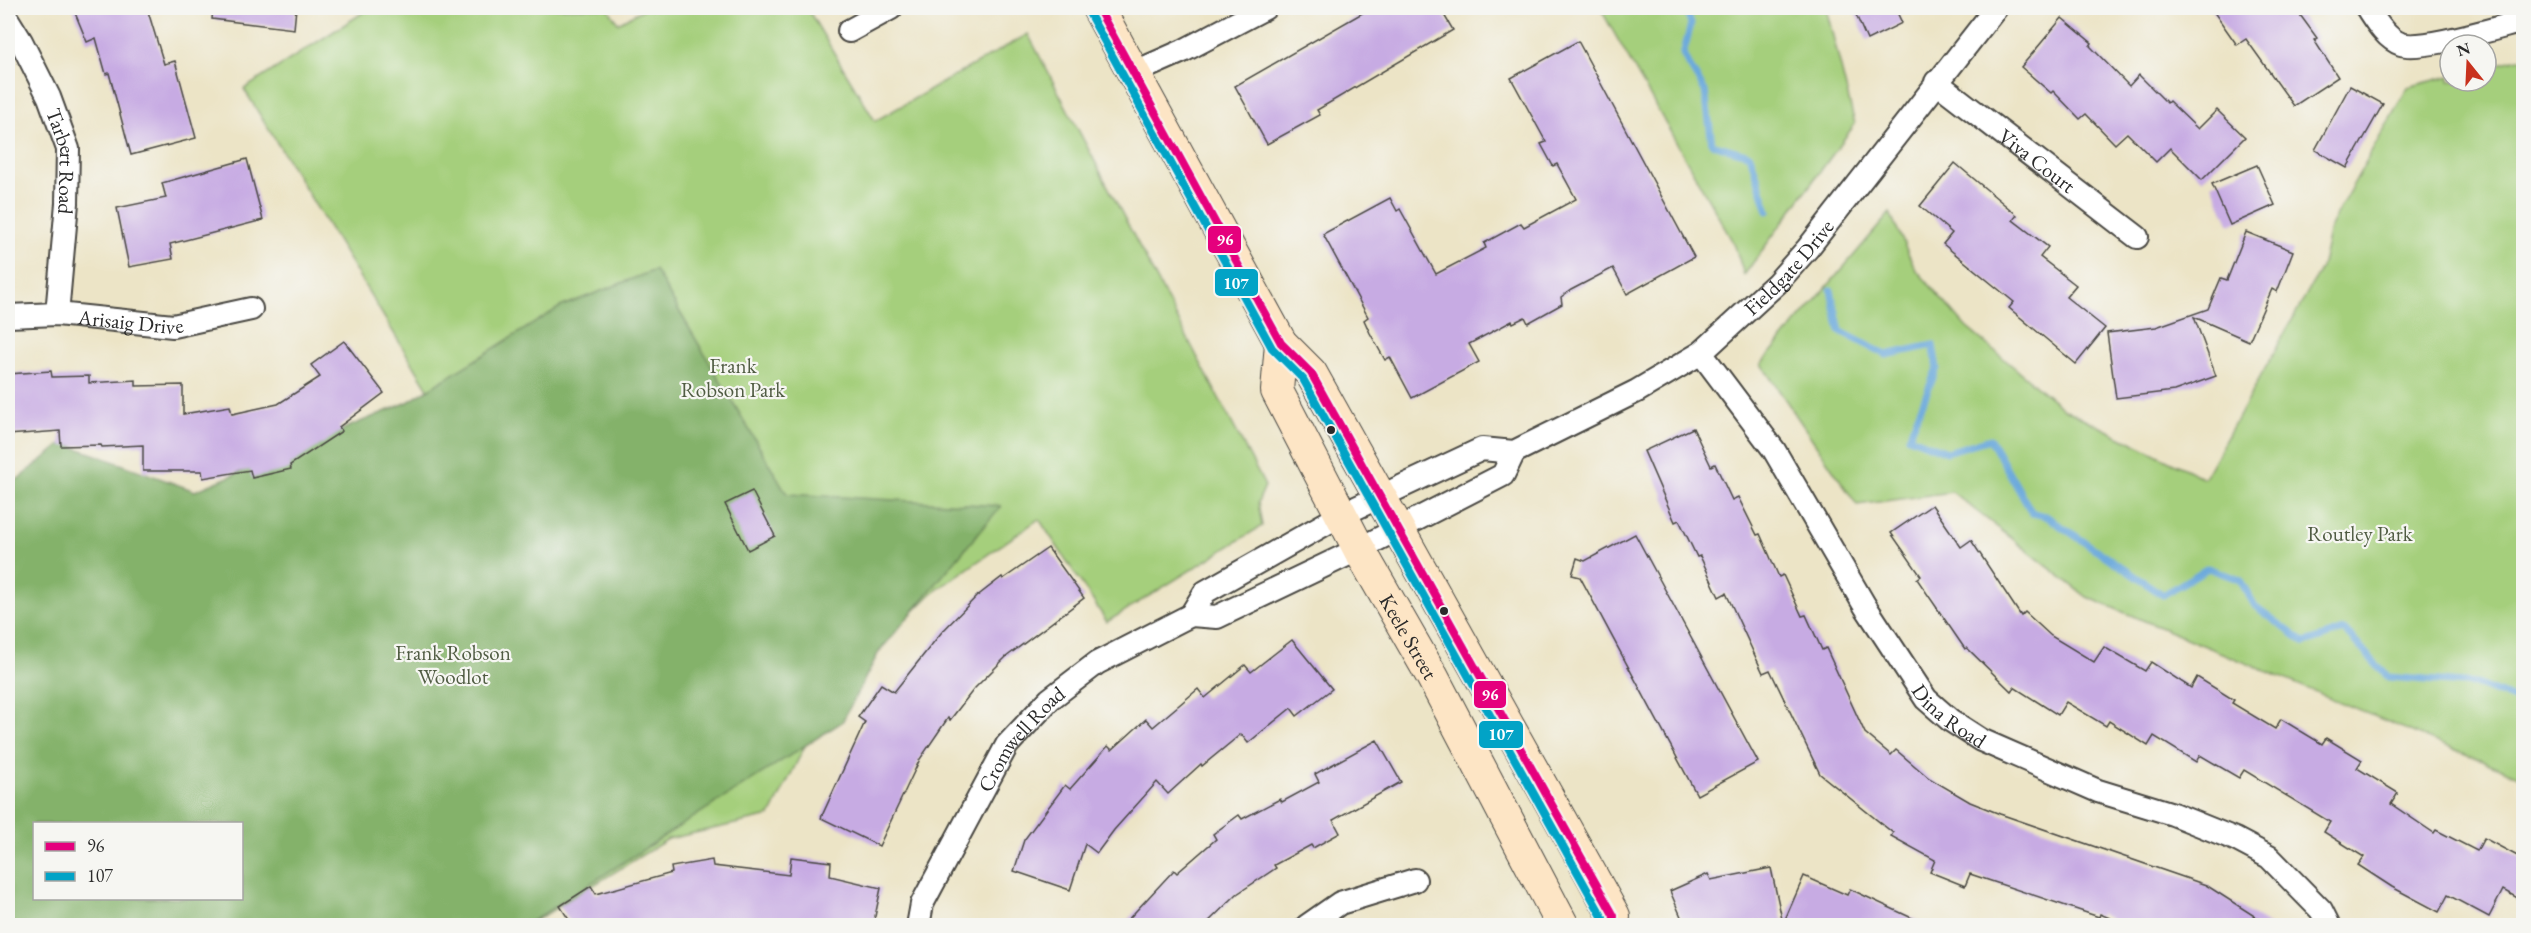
<svg xmlns="http://www.w3.org/2000/svg" width="2531" height="933" font-family="'EB Garamond',serif">
  <style>
    .green { fill: #a5cf7b; stroke: #687d53; stroke-width: 1.5; fill-rule: evenodd }
    .forest { fill: #84b26b; stroke: #586e4b; stroke-width: 1.5; fill-rule: evenodd }
    .lines { fill: none; stroke-linecap: round; stroke-linejoin: round }
    .stream { stroke: #6aa9dc; stroke-width: 7 }
    .building { fill: #c7abe3 }
    .street-casing { stroke: #484742; stroke-width: 26 }
    .secondary-casing { stroke: #484742; stroke-width: 34 }
    .street { stroke: #fff; stroke-width: 22 }
    .secondary { stroke: #fde5c5; stroke-width: 32 }
    .bus-1-casing { stroke: #f6f6f2; stroke-width: 12 }
    .bus-2-casing { stroke: #f6f6f2; stroke-width: 12 }
    .bus-1 { stroke: #e5007d; stroke-width: 8 }
    .bus-2 { stroke: #02a3c6; stroke-width: 8 }
    .bus-dot { fill: #2b2b2b; stroke: #f6f6f2; stroke-width: 2 }
    .labels { text-anchor: middle; dominant-baseline: central; stroke-width: 4.5; stroke-linejoin: round; paint-order: stroke }
    .street-label { font-size: 21px; fill: #2b2b2b; stroke: #f6f6f2 }
    .park-label { font-size: 21px; fill: #505c43; stroke: #f6f6f2 }
    .line-badge { stroke: #f6f6f2; stroke-width: 2 }
    .badge-label { font-size: 16px; text-anchor: middle; font-weight: bold; fill: #fff }
  </style>
  <rect width="100%" height="100%" fill="#f6f6f2"/>
  <filter id="ink" filterUnits="userSpaceOnUse"><feTurbulence type="fractalNoise" baseFrequency=".0167" numOctaves="2"/><feDisplacementMap in="SourceGraphic" scale="12" xChannelSelector="R" yChannelSelector="G"/><feConvolveMatrix kernelMatrix="1 2 1 2 8 2 1 2 1" color-interpolation-filters="sRGB"/></filter>
  <filter id="wash" filterUnits="userSpaceOnUse"><feTurbulence type="fractalNoise" baseFrequency=".008" numOctaves="4" result="noise"/><feDisplacementMap in="SourceGraphic" scale="24" xChannelSelector="R" yChannelSelector="G"/><feGaussianBlur stdDeviation="1.35" result="paint"/><feColorMatrix in="noise" values="0 0 0 0 0 0 0 0 0 0 0 0 0 0 0 0 0 1.4 0 .05"/><feComposite in="paint" operator="in"/></filter>
  <g filter="url(#wash)">
    <rect width="100%" height="100%" fill="#ece4c6"/>
    <g class="green">
      <path d="M 370,8 L 608,8 L 618,23 L 645,8 L 807,8 L 875,121 L 1028,34 L 1265,486 L 1258,502 L 1262,526 L 1107,622 L 1039,519 L 931,594 L 831,694 L 770,816 L 668,839 L 529,925 L 8,926 L 8,489 L 225,507 L 441,410 L 244,89 ZM 34,824 L 242,824 L 242,898 L 34,898 Z"/>
      <path d="M 1600,8 L 1826,8 L 1855,124 L 1744,275 L 1735,246 Z"/>
      <path d="M 2523,58 L 2523,778 L 2087,597 L 1952,492 L 1857,505 L 1761,364 L 1890,213 L 1915,268 L 1966,327 L 2064,409 L 2204,478 L 2321,268 L 2331,224 L 2408,87 L 2450,76 L 2450,81 L 2486,81 L 2486,67 Z"/>
    </g>
    <path class="forest" d="M 655,270 L 787,494 L 1001,506 L 879,652 L 842,722 L 526,925 L 8,926 L 8,487 L 63,443 L 195,491 L 408,402 L 560,307 ZM 34,824 L 242,824 L 242,898 L 34,898 Z"/>
    <g class="lines">
      <g class="stream">
        <path d="M 1685,8 L 1691,24 L 1683,55 L 1705,91 L 1712,144 L 1750,155 L 1768,211"/>
        <path d="M 1831,290 L 1840,331 L 1886,355 L 1933,345 L 1937,368 L 1909,437 L 1947,452 L 1990,439 L 2032,513 L 2046,516 L 2163,595 L 2208,568 L 2240,580 L 2255,606 L 2305,643 L 2344,630 L 2388,677 L 2476,684 L 2524,703"/>
      </g>
    </g>
    <g id="blocks">
      <g class="building">
        <path d="M 73,8 L 147,8 L 164,64 L 175,61 L 196,138 L 131,155 L 109,73 L 106,74 L 96,38 L 87,42 Z"/>
        <path d="M 213,8 L 296,8 L 294,29 L 212,19 Z"/>
        <path d="M 1371,8 L 1440,8 L 1453,30 L 1317,110 L 1320,115 L 1267,144 L 1235,86 Z"/>
        <path d="M 1853,8 L 1895,8 L 1902,23 L 1867,40 Z"/>
        <path d="M 2211,8 L 2295,8 L 2317,38 L 2314,40 L 2338,77 L 2294,106 L 2246,39 L 2237,45 Z"/>
        <path d="M 2062,18 L 2092,43 L 2090,46 L 2129,86 L 2139,75 L 2167,103 L 2169,101 L 2198,129 L 2217,110 L 2245,137 L 2202,180 L 2170,148 L 2156,162 L 2127,133 L 2115,144 L 2086,114 L 2080,119 L 2053,91 L 2051,93 L 2021,67 Z"/>
        <path d="M 1578,41 L 1694,257 L 1627,294 L 1613,268 L 1571,290 L 1561,297 L 1562,304 L 1528,323 L 1525,317 L 1513,323 L 1512,321 L 1469,344 L 1479,362 L 1412,398 L 1390,357 L 1385,360 L 1370,333 L 1364,320 L 1368,317 L 1323,234 L 1390,198 L 1397,211 L 1400,209 L 1436,274 L 1486,248 L 1484,243 L 1521,223 L 1524,227 L 1576,199 L 1557,164 L 1553,166 L 1541,144 L 1546,142 L 1511,78 Z"/>
        <path d="M 2350,86 L 2383,104 L 2347,168 L 2315,150 Z"/>
        <path d="M 247,159 L 263,220 L 170,244 L 173,259 L 129,267 L 117,208 L 166,198 L 162,183 Z"/>
        <path d="M 1955,163 L 2017,215 L 2013,220 L 2048,247 L 2040,257 L 2076,285 L 2066,297 L 2105,328 L 2076,364 L 2009,308 L 2014,302 L 1943,244 L 1952,233 L 1920,206 Z"/>
        <path d="M 2257,165 L 2275,205 L 2230,225 L 2212,184 Z"/>
        <path d="M 2246,232 L 2293,251 L 2277,292 L 2272,289 L 2249,341 L 2194,317 L 2216,376 L 2174,391 L 2116,398 L 2107,333 L 2156,327 L 2208,309 L 2221,278 L 2227,280 Z"/>
        <path d="M 344,341 L 384,393 L 339,427 L 342,431 L 290,465 L 291,469 L 252,478 L 250,470 L 203,478 L 202,471 L 143,471 L 143,445 L 102,447 L 101,445 L 61,446 L 60,431 L 8,435 L 8,374 L 51,371 L 52,377 L 89,376 L 89,383 L 136,380 L 136,386 L 183,385 L 183,414 L 230,406 L 232,414 L 278,404 L 320,377 L 311,365 Z"/>
        <path d="M 1693,428 L 1711,466 L 1715,464 L 1732,500 L 1738,497 L 1757,535 L 1760,534 L 1779,577 L 1783,575 L 1802,616 L 1806,615 L 1822,650 L 1826,648 L 1865,733 L 1891,755 L 1896,750 L 1929,778 L 1970,802 L 2000,814 L 2206,885 L 2270,926 L 2129,926 L 2100,914 L 2099,917 L 1970,874 L 1965,886 L 1930,872 L 1935,860 L 1891,836 L 1893,833 L 1820,774 L 1770,670 L 1763,673 L 1726,593 L 1719,597 L 1700,556 L 1697,557 L 1679,520 L 1675,522 L 1644,451 Z"/>
        <path d="M 752,491 L 775,536 L 748,550 L 725,504 Z"/>
        <path d="M 1932,505 L 1961,547 L 1971,540 L 2021,616 L 2025,612 L 2051,636 L 2094,662 L 2104,647 L 2145,671 L 2151,662 L 2191,688 L 2197,677 L 2234,700 L 2232,703 L 2275,729 L 2281,719 L 2322,744 L 2326,738 L 2362,760 L 2357,768 L 2398,793 L 2391,804 L 2434,833 L 2436,830 L 2477,851 L 2484,838 L 2523,859 L 2523,901 L 2503,890 L 2489,917 L 2448,895 L 2439,912 L 2392,887 L 2358,865 L 2364,857 L 2324,832 L 2330,822 L 2244,770 L 2239,778 L 2200,755 L 2196,762 L 2154,736 L 2148,746 L 2109,721 L 2106,726 L 2066,702 L 2058,715 L 2014,687 L 2011,691 L 1967,648 L 1965,649 L 1917,579 L 1921,576 L 1891,533 Z"/>
        <path d="M 1635,534 L 1758,762 L 1697,795 L 1580,577 L 1572,575 L 1577,558 L 1585,561 Z"/>
        <path d="M 1048,548 L 1084,598 L 1006,657 L 974,689 L 950,720 L 948,718 L 920,759 L 879,846 L 821,818 L 865,722 L 858,717 L 881,684 L 894,692 L 941,633 L 976,597 L 1002,577 L 1003,579 Z"/>
        <path d="M 1292,640 L 1332,689 L 1297,716 L 1291,708 L 1248,743 L 1241,734 L 1202,766 L 1201,764 L 1168,794 L 1157,782 L 1114,830 L 1097,853 L 1085,844 L 1070,890 L 1014,871 L 1024,840 L 1065,785 L 1070,789 L 1108,746 L 1112,750 L 1146,719 L 1153,727 L 1198,689 L 1205,698 L 1245,665 L 1251,672 Z"/>
        <path d="M 1377,740 L 1401,782 L 1333,820 L 1340,833 L 1313,848 L 1311,845 L 1274,865 L 1276,868 L 1237,894 L 1204,926 L 1122,926 L 1174,870 L 1177,873 L 1216,839 L 1213,834 L 1239,815 L 1242,819 L 1280,799 L 1282,802 L 1319,782 L 1315,774 Z"/>
        <path d="M 791,857 L 831,862 L 830,876 L 881,888 L 873,926 L 573,926 L 560,906 L 591,886 L 596,894 L 672,873 L 671,867 L 712,860 L 713,866 L 789,875 Z"/>
        <path d="M 1771,868 L 1783,924 L 1804,876 L 1847,895 L 1850,889 L 1929,926 L 1685,926 L 1670,891 L 1708,874 L 1711,880 Z"/>
      </g>
    </g>
  </g>
  <g filter="url(#ink)">
    <use href="#blocks" fill-opacity="0" stroke="#484742" stroke-width="1.5"/>
    <g class="lines">
      <g class="street-casing">
        <g id="street">
          <path d="M 2367,8 C 2375,20 2386,39 2401,44 C 2422,51 2499,27 2524,21"/>
          <path id="s1" d="M 8,20 L 21,41 L 49,97 L 68,149 L 67,203 L 57,314"/>
          <path d="M 849,31 L 891,8"/>
          <path d="M 1133,73 L 1183,51 L 1265,8"/>
          <path id="s2" d="M 1936,82 L 2137,237"/>
          <path id="s3" d="M 8,316 L 57,314 L 173,326 L 251,309"/>
          <path id="s4" d="M 1701,353 L 1774,450 L 1865,606 L 1926,699 L 1950,720 L 1981,740 L 2098,791 L 2173,814 L 2235,839 L 2269,857 L 2321,910 L 2329,926"/>
          <path d="M 1191,615 L 1217,617 L 1359,549 L 1503,475 L 1514,452"/>
          <path id="s5" d="M 918,926 L 922,904 L 1007,745 L 1050,699 L 1097,663 L 1191,615 L 1205,592 L 1341,515 L 1482,449 L 1514,452 L 1637,391 L 1701,353 L 1777,283 L 1808,248 L 1996,8"/>
          <path d="M 1307,926 L 1340,903 L 1415,880"/>
        </g>
      </g>
      <g class="secondary-casing">
        <g id="secondary">
          <path d="M 1098,8 L 1281,343 L 1311,373 L 1593,878 L 1614,916 L 1613,926"/>
          <path id="s6" d="M 1281,343 L 1277,391 L 1359,549 L 1432,676 L 1563,926"/>
        </g>
      </g>
      <use href="#street" class="street"/>
      <use href="#secondary" class="secondary"/>
      <g class="bus-1-casing">
        <path id="bus-1" d="M 1098,8 L 1281,343 L 1311,373 L 1614,916 L 1613,926"/>
      </g>
      <g class="bus-2-casing">
        <path id="bus-2" d="M 1089,13 L 1272,348 L 1303,379 L 1603,918 L 1603,925"/>
      </g>
      <use href="#bus-1" class="bus-1"/>
      <use href="#bus-2" class="bus-2"/>
    </g>
  </g>
  <g class="bus-dot">
    <circle cx="1331" cy="430" r="5"/>
    <circle cx="1444" cy="611" r="5"/>
  </g>
  <g class="labels">
    <g class="street-label">
      <text stroke="none"><textPath href="#s2" startOffset="128">Viva Court</textPath></text>
      <text stroke="none"><textPath href="#s1" startOffset="154">Tarbert Road</textPath></text>
      <text stroke="none"><textPath href="#s5" startOffset="1136">Fieldgate Drive</textPath></text>
      <text stroke="none"><textPath href="#s3" startOffset="123">Arisaig Drive</textPath></text>
      <text stroke="none"><textPath href="#s6" startOffset="327">Keele Street</textPath></text>
      <text stroke="none"><textPath href="#s4" startOffset="442">Dina Road</textPath></text>
      <text stroke="none"><textPath href="#s5" startOffset="216">Cromwell Road</textPath></text>
    </g>
    <g class="park-label">
      <text x="733" y="365">Frank<tspan x="733" dy="24">Robson Park</tspan></text>
      <text x="2360" y="533">Routley Park</text>
      <text x="453" y="652">Frank Robson<tspan x="453" dy="24">Woodlot</tspan></text>
    </g>
  </g>
  <g class="line-badge">
    <rect x="1207" y="225" width="35" height="29" rx="6" fill="#e5007d"/>
    <rect x="1214" y="268" width="45" height="29" rx="6" fill="#02a3c6"/>
    <rect x="1473" y="680" width="34" height="29" rx="6" fill="#e5007d"/>
    <rect x="1478" y="720" width="46" height="29" rx="6" fill="#02a3c6"/>
  </g>
  <g class="badge-label">
    <text x="1225" y="245">96</text>
    <text x="1236" y="289">107</text>
    <text x="1490" y="700">96</text>
    <text x="1501" y="740">107</text>
  </g>
  <rect width="2531" height="933" fill="none" stroke="#f6f6f2" stroke-width="30"/>
  <rect x="33" y="822" width="210" height="78" fill="#f6f6f2" stroke="#a5a5a2" stroke-width="1.5"/>
  <rect x="45" y="842" width="30" height="9" fill="#e5007d" stroke="#a5a5a2" stroke-width="1.5"/>
  <text x="87" y="852" font-size="18" fill="#2b2b2b">96</text>
  <rect x="45" y="872" width="30" height="9" fill="#02a3c6" stroke="#a5a5a2" stroke-width="1.5"/>
  <text x="87" y="882" font-size="18" fill="#2b2b2b">107</text>
  <g transform="translate(2468 63) rotate(342)"><circle r="28" fill="#f6f6f2" stroke="#a5a5a2" stroke-width="1.5"/>
  <path d="M0-4.5L10 22L0 15L-10 22Z" fill="#c8321e"/>
  <text y="-9" font-size="16" font-weight="bold" text-anchor="middle" fill="#2b2b2b">N</text>
  </g>
</svg>
